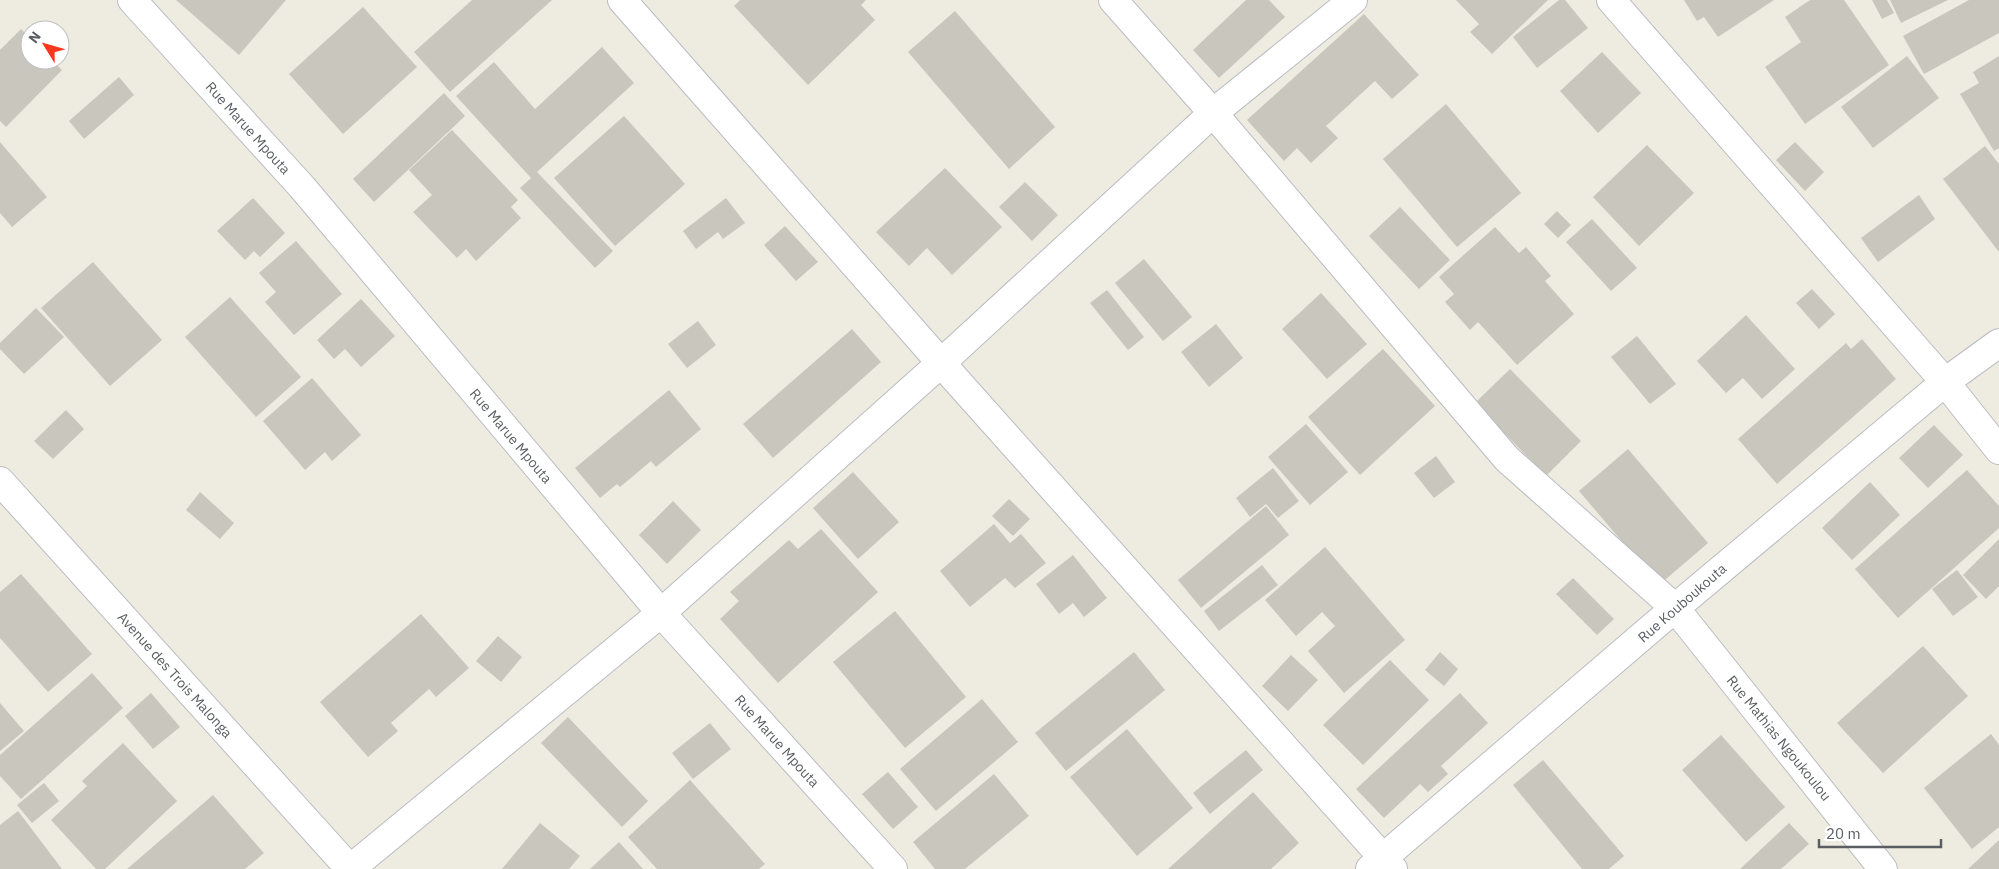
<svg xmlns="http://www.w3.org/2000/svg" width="1999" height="869" font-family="'IBM Plex Sans',sans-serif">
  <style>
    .building { fill: #c9c6be }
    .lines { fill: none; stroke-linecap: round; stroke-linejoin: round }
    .street-casing { stroke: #b9bcc1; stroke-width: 30 }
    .street { stroke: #fff; stroke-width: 28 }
    .labels { text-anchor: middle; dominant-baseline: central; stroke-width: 4; stroke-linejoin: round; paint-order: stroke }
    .street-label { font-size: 14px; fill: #5a5e63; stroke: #fff }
  </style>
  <rect width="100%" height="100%" fill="#eeece1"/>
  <g class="building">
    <path d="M 176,0 L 286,0 L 239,55 Z"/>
    <path d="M 472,0 L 552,0 L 450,92 L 414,52 Z"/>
    <path d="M 740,0 L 866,0 L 861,5 L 875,20 L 808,85 L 734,6 Z"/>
    <path d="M 1246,0 L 1269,0 L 1285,17 L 1219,78 L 1193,50 Z"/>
    <path d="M 1456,0 L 1548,0 L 1492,54 L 1470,32 L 1479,24 Z"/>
    <path d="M 1559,0 L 1565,0 L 1588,28 L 1537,68 L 1513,37 Z"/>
    <path d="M 1684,0 L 1774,0 L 1718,37 L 1704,17 L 1697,21 Z"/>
    <path d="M 1810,0 L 1844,0 L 1889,65 L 1805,124 L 1765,67 L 1801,42 L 1785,17 Z"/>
    <path d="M 1872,0 L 1887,0 L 1894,13 L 1882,19 Z"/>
    <path d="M 1890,0 L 1948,0 L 1901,23 Z"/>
    <path d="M 1969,0 L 1999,0 L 1999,33 L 1924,74 L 1903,36 Z"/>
    <path d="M 363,7 L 417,67 L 343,134 L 289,74 Z"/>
    <path d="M 955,11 L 1055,127 L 1009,169 L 908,52 Z"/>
    <path d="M 1364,14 L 1419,75 L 1392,99 L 1375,81 L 1326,126 L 1338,138 L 1311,163 L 1297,148 L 1284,161 L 1247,120 Z"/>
    <path d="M 21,29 L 30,38 L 30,60 L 52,60 L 62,70 L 6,127 L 0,121 L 0,50 Z"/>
    <path d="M 602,47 L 634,83 L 537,172 L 613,251 L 595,268 L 520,188 L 531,178 L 456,96 L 494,62 L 535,109 Z"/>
    <path d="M 1602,52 L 1641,93 L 1598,133 L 1560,91 Z"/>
    <path d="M 1907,56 L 1939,98 L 1873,148 L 1841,107 Z"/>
    <path d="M 1999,56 L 1999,148 L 1994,151 L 1960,94 L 1979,83 L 1973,72 Z"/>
    <path d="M 119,77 L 134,95 L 84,139 L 69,121 Z"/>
    <path d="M 444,93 L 465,116 L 374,202 L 353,179 Z"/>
    <path d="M 1446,104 L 1521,193 L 1457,247 L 1383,159 Z"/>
    <path d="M 624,116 L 685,184 L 615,246 L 554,178 Z"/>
    <path d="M 452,130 L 518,200 L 511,207 L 521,218 L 476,261 L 466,249 L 457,258 L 413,212 L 432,195 L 409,170 Z"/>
    <path d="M 0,142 L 47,197 L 12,227 L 0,213 Z"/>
    <path d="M 1795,142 L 1824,172 L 1805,191 L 1776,160 Z"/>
    <path d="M 1647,145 L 1694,193 L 1639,246 L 1593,197 Z"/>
    <path d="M 1985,146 L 1999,164 L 1999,252 L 1943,179 Z"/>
    <path d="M 945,168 L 1002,227 L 952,275 L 927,248 L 909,266 L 876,232 Z"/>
    <path d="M 1025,182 L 1058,215 L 1032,241 L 999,207 Z"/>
    <path d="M 1919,195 L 1935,219 L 1878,262 L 1861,238 Z"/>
    <path d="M 253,198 L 285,233 L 260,257 L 254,251 L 245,260 L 217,231 Z"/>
    <path d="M 726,198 L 745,223 L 723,239 L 718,232 L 696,249 L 683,231 Z"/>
    <path d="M 1400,207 L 1450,260 L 1419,289 L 1369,236 Z"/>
    <path d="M 1557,211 L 1571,225 L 1558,238 L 1544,224 Z"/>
    <path d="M 1592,219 L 1637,268 L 1611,291 L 1566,242 Z"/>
    <path d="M 785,226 L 818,262 L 796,281 L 764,245 Z"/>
    <path d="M 1495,227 L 1519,253 L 1526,247 L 1551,276 L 1545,281 L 1574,314 L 1517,365 L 1478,322 L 1470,330 L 1445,302 L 1454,294 L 1439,277 Z"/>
    <path d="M 296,241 L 342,294 L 294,335 L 265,302 L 276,292 L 259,273 Z"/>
    <path d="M 1144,259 L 1192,317 L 1163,341 L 1115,283 Z"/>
    <path d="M 93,262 L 162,340 L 110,386 L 41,308 Z"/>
    <path d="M 1812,289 L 1835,314 L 1819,329 L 1796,303 Z"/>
    <path d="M 1107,290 L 1144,337 L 1128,350 L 1090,303 Z"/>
    <path d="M 1321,293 L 1367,344 L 1327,379 L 1282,329 Z"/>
    <path d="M 230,297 L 301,377 L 256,417 L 185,337 Z"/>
    <path d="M 361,299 L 395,336 L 361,367 L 345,349 L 334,359 L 317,340 Z"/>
    <path d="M 36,308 L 64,337 L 24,374 L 0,349 L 0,343 Z"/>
    <path d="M 1746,315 L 1795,369 L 1762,399 L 1743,378 L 1726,393 L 1697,361 Z"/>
    <path d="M 698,321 L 716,345 L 687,368 L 668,344 Z"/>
    <path d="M 1216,324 L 1243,358 L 1209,387 L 1181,352 Z"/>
    <path d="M 852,329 L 881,362 L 773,458 L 743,424 Z"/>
    <path d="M 1637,336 L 1676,384 L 1650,404 L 1611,357 Z"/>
    <path d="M 1862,339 L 1896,379 L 1777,484 L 1738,439 L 1846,343 L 1851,349 Z"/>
    <path d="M 1383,349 L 1435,406 L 1360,475 L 1308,417 Z"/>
    <path d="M 1510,369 L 1581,441 L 1546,476 L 1475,403 Z"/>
    <path d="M 312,378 L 361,435 L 332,461 L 325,452 L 305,470 L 263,421 Z"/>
    <path d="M 669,390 L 701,429 L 656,467 L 651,461 L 620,487 L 617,484 L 600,498 L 575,468 Z"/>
    <path d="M 66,410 L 84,429 L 53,459 L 34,441 Z"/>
    <path d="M 1306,424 L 1348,472 L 1310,505 L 1268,457 Z"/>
    <path d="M 1934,425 L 1963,455 L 1928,488 L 1899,458 Z"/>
    <path d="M 1628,449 L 1708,543 L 1659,585 L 1579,491 Z"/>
    <path d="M 1436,456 L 1455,482 L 1434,498 L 1414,473 Z"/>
    <path d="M 1273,468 L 1299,501 L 1278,518 L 1266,504 L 1250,517 L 1236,498 Z"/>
    <path d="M 1967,470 L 1999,506 L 1999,528 L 1898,618 L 1855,569 Z"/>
    <path d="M 853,472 L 899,522 L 858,559 L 813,508 Z"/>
    <path d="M 1870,482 L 1900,515 L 1852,560 L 1822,528 Z"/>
    <path d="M 200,492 L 234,523 L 220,539 L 186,510 Z"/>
    <path d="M 1009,499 L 1030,519 L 1013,536 L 992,516 Z"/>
    <path d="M 673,501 L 701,530 L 667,564 L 639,535 Z"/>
    <path d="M 1266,506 L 1289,535 L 1201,608 L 1178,580 Z"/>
    <path d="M 994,524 L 1010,543 L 1021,534 L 1046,563 L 1015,588 L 1005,578 L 970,607 L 940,571 Z"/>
    <path d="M 821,529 L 878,592 L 778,683 L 720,619 L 739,601 L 730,592 L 789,540 L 798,549 Z"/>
    <path d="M 1999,539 L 1999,586 L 1986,599 L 1963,575 Z"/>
    <path d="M 1325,547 L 1405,640 L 1344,693 L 1308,651 L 1335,626 L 1322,612 L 1296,636 L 1265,600 Z"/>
    <path d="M 1073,555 L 1107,598 L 1084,617 L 1073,603 L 1059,614 L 1036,584 Z"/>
    <path d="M 1262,565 L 1278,585 L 1219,631 L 1204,611 Z"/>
    <path d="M 1957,570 L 1978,597 L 1953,616 L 1932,589 Z"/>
    <path d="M 21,574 L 92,654 L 48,692 L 0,638 L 0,592 Z"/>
    <path d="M 1573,578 L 1614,619 L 1597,635 L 1556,594 Z"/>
    <path d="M 895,611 L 966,697 L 905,748 L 833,662 Z"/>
    <path d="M 421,614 L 469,668 L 436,697 L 429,689 L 391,723 L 398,731 L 368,757 L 320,702 Z"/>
    <path d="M 498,636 L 522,657 L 501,682 L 476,661 Z"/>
    <path d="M 1923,646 L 1968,696 L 1883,773 L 1837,723 Z"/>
    <path d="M 1134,652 L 1165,690 L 1066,771 L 1035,733 Z"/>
    <path d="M 1440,652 L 1458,669 L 1444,686 L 1425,670 Z"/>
    <path d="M 1291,655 L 1318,680 L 1288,711 L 1262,686 Z"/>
    <path d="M 1390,660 L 1429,700 L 1363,765 L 1323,725 Z"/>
    <path d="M 92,673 L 123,708 L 21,799 L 0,776 L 0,755 Z"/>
    <path d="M 151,693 L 180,727 L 153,749 L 125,716 Z"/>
    <path d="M 1460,693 L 1488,723 L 1441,766 L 1448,774 L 1428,792 L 1420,784 L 1384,818 L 1356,789 Z"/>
    <path d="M 982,699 L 1018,742 L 936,811 L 900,769 Z"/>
    <path d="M 0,703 L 24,731 L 0,751 Z"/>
    <path d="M 568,717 L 648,801 L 622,827 L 541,743 Z"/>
    <path d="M 710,723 L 731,749 L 693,779 L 672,753 Z"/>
    <path d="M 1127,729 L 1193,808 L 1137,856 L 1070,777 Z"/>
    <path d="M 1991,734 L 1999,745 L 1999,827 L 1972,849 L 1924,788 Z"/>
    <path d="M 1721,735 L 1785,807 L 1746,842 L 1682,770 Z"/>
    <path d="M 123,743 L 177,801 L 105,869 L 96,869 L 51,820 L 87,786 L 82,781 Z"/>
    <path d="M 1246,750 L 1263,770 L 1210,814 L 1193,793 Z"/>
    <path d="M 1543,760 L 1624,856 L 1609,869 L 1582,869 L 1513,785 Z"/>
    <path d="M 888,772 L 918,807 L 893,829 L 862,794 Z"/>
    <path d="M 994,774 L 1029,816 L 965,869 L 935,869 L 913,842 Z"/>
    <path d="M 690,780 L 765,864 L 759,869 L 657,869 L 628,837 Z"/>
    <path d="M 44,783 L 59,801 L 32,823 L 17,805 Z"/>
    <path d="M 1253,792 L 1299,843 L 1271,869 L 1168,869 Z"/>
    <path d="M 213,795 L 264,853 L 245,869 L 127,869 Z"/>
    <path d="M 18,811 L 62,869 L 0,869 L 0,825 Z"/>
    <path d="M 540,823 L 580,856 L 569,869 L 502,869 Z"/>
    <path d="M 1789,823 L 1809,844 L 1781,869 L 1740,869 Z"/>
    <path d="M 1999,840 L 1999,869 L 1968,869 Z"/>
    <path d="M 619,842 L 643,869 L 590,869 Z"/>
  </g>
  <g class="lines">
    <g class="street-casing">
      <g id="street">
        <path d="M 132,0 L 302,187 L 661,613 L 893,869"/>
        <path d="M 622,0 L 941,363 L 1393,869"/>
        <path d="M 1113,0 L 1213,113 L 1507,459 L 1675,608 L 1883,869"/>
        <path d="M 1611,0 L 1945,382 L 1999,450"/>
        <path d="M 0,481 L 350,869"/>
        <path d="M 350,869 L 661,613 L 941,363 L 1213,113 L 1353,0"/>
        <path d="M 1370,869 L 1675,608 L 1945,382 L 1999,343"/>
      </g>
    </g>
    <use href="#street" class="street"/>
  </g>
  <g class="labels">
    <g class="street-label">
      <text transform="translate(248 128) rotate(48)">Rue Marue Mpouta</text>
      <text transform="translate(511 436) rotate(50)">Rue Marue Mpouta</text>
      <text transform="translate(1682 603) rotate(-41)">Rue Kouboukouta</text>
      <text transform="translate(175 675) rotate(48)">Avenue des Trois Malonga</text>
      <text transform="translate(1779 738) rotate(51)">Rue Mathias Ngoukoulou</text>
      <text transform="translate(777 741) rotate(48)">Rue Marue Mpouta</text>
    </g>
  </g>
  <g transform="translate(45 45) rotate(307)"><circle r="24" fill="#ffffff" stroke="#bdbfc1"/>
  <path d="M0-4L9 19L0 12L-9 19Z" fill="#f7371e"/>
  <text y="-8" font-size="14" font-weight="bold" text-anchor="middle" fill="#5a5e63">N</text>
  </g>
  <path d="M1819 839v8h122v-8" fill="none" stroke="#5a5e63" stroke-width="2.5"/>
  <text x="1826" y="839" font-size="15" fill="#5a5e63" stroke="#ffffff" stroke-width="4" paint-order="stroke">20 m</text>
</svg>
